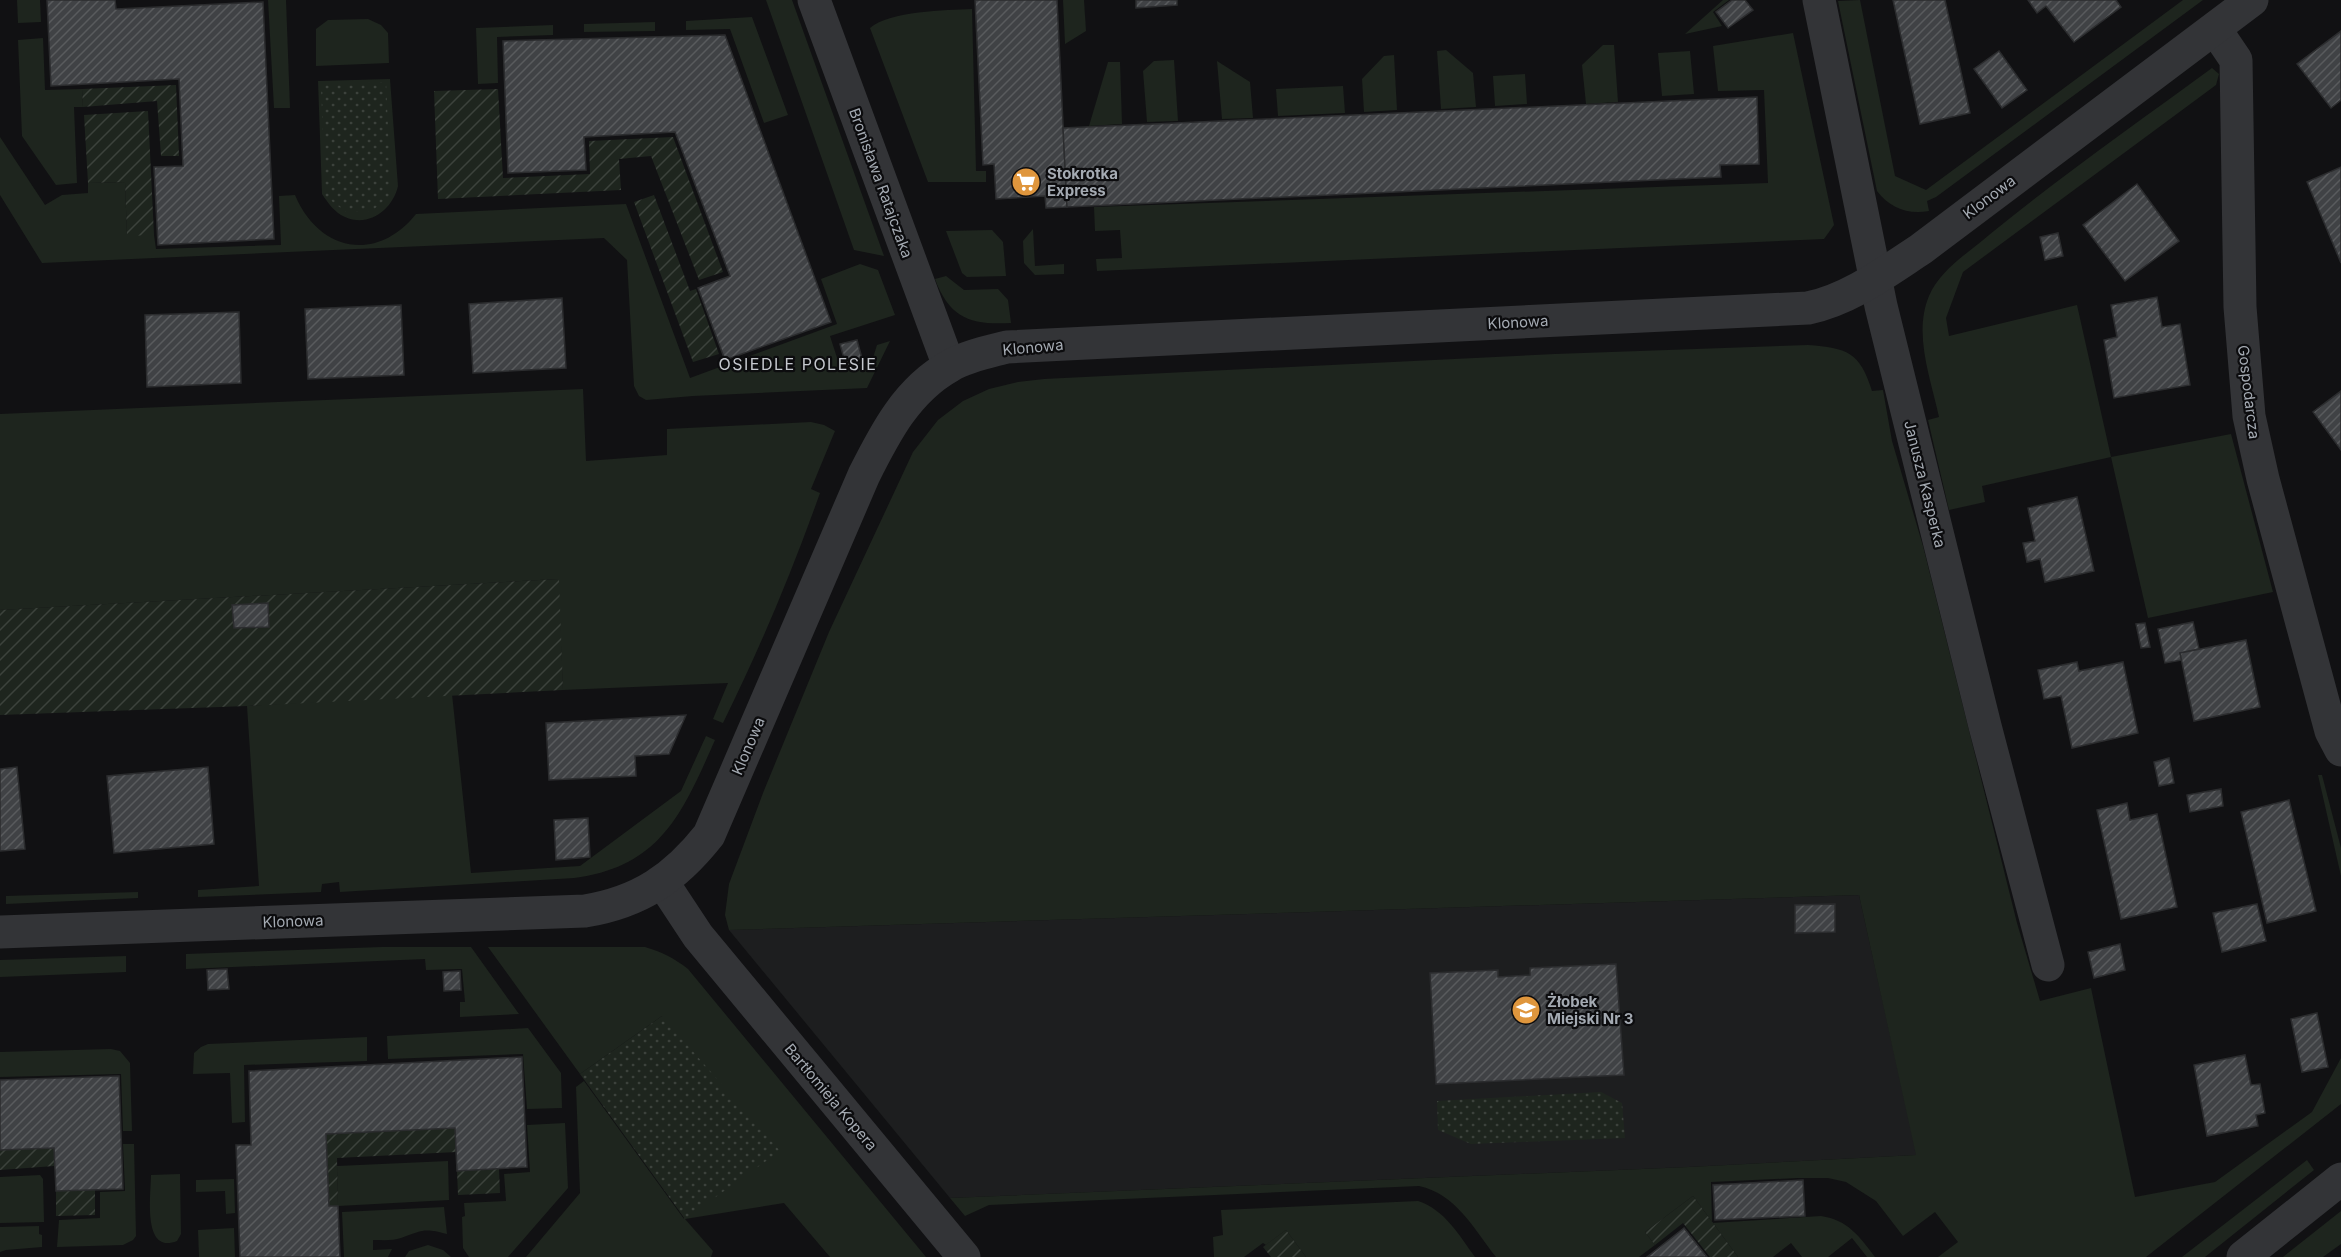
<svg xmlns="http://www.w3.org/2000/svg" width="2341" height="1257" font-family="Inter,sans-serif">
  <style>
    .built { fill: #1d1e1f }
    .grass { fill: #1e251e }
    .park { fill: url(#park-dots) }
    .garden { fill: url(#garden-furrows) }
    .building { fill: url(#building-hatch); stroke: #2b2c2e; stroke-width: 1.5 }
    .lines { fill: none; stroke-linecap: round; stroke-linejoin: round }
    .minor { stroke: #333437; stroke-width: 33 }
    .labels { text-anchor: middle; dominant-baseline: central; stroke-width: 4.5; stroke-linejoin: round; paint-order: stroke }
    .poi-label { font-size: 15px; font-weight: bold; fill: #a4aab2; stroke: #0c0c0e; text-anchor: start }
    .street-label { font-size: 15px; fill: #a4aab2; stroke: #0c0c0e }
    .neighbourhood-label { font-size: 16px; letter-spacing: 1.5px; fill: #c5c8ce; stroke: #0c0c0e }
  </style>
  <defs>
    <pattern id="park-dots" width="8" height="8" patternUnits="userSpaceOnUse" patternTransform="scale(1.5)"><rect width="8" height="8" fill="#1e251e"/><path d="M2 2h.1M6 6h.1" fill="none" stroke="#3c423c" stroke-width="1.8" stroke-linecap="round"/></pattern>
    <pattern id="garden-furrows" width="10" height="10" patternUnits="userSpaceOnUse" patternTransform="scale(1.5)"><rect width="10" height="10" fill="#1e251e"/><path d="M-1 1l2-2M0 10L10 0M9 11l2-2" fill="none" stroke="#3c423c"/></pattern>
    <pattern id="building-hatch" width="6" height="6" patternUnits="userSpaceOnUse" patternTransform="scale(1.5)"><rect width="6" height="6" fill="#404245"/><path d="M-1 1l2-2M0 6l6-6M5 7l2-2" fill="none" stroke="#595b5d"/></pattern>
  </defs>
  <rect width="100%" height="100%" fill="#111113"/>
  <path class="built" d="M 1859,895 L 1917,1155 L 1689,1167 L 950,1198 L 729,930 Z"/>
  <g class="grass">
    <path d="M 17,0 L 40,0 L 41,22 L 18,23 Z"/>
    <path d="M 268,0 L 286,0 L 290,108 L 274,108 Z"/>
    <path d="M 766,0 L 792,0 L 884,256 L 854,250 Z"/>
    <path d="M 1063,0 L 1084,0 L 1086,31 L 1065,44 Z"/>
    <path d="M 1723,0 L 1729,0 L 1713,12 L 1722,26 L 1685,34 Z"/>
    <path d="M 1860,0 L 1895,176 L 1926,190 L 2183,0 L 2203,0 L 1936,197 L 1927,201 L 1929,211 C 1908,215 1890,208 1877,191 L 1838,1 Z"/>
    <path d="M 972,9 L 976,171 L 986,171 L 986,182 L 928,182 L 870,28 C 890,11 946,10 972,9 Z"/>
    <path d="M 752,17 L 788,115 L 764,123 L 730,29 L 686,30 L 686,21 Z"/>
    <path d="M 368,19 L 381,25 L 388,33 L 389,63 L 316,66 L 316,29 L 328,20 Z"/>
    <path d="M 655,22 L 655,31 L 584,32 L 584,24 Z"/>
    <path d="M 553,25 L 553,35 L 497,37 L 498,83 L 478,84 L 476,28 Z"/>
    <path d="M 1793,33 L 1834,225 L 1824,239 L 1097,271 L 1096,259 L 1122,258 L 1120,230 L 1095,231 L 1094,207 L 1768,183 L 1764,90 L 1718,91 L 1713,46 Z"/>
    <path d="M 43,38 L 45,90 L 82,89 L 83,107 L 74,107 L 77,183 L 56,185 L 22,136 L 18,40 Z"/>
    <path d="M 1603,45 L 1614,45 L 1618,102 L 1586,104 L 1582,65 Z"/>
    <path d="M 1446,50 L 1473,73 L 1476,107 L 1441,109 L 1437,51 Z"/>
    <path d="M 1690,51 L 1694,94 L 1662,96 L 1658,53 Z"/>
    <path d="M 1394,55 L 1397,110 L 1364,112 L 1362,79 L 1384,56 Z"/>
    <path d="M 1174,60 L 1178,121 L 1147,122 L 1143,71 L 1154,61 Z"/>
    <path d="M 1217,61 L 1250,82 L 1253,118 L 1222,119 Z"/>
    <path d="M 1108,62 L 1120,62 L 1122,124 L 1089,126 Z"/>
    <path d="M 2212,68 L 2219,74 L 2216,85 L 1963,272 L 1946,318 L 1949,336 L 2077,305 L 2111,457 L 2231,434 L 2273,592 L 2148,618 L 2111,457 L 1982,486 L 1985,502 L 1949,510 L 1928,420 L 1939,417 C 1931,379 1913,334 1929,296 C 1940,270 1968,253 1989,235 C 2061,176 2137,123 2212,68 Z"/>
    <path d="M 1525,74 L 1527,104 L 1495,106 L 1493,76 Z"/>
    <path d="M 390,79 L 398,186 C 393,209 369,228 345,217 C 335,213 328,203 322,194 L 318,81 Z"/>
    <path d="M 1343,86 L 1345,113 L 1278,116 L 1276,89 Z"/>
    <path d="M 0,137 L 45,205 L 62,195 L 88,193 L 88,183 L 125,182 L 127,235 L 154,235 L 156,249 L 281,245 L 279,196 L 295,195 C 319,252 377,263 416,214 L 626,204 L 690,378 L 837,324 L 821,279 L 860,264 L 878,270 L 895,315 L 830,336 L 841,370 L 872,361 L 877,345 L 890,341 L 867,388 L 693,396 L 646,400 L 639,396 L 634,386 L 627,260 L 604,238 L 42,263 L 0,195 Z"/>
    <path d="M 1033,229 L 1035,266 L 1064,264 L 1064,274 L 1035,275 L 1024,263 L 1023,241 Z"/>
    <path d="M 992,230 L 1003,242 L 1006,276 L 967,277 L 962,273 L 946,231 Z"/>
    <path d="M 946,276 L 964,290 L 998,289 L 1008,300 L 1011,323 C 971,325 950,319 935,279 Z"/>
    <path d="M 1808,345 C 1847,348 1860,352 1872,391 L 1883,390 L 1892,441 L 1923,546 L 2017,923 L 2040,1001 L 2091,988 L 2135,1197 L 2215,1182 L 2312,1112 L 2341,1058 L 2341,1104 L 2146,1257 L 1938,1257 L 1958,1242 L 1935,1212 L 1903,1236 L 1876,1201 L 1846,1182 L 1828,1178 L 1798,1178 L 1711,1182 L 1712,1223 L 1821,1216 C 1848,1220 1859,1236 1875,1257 L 1867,1257 L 1852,1238 L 1828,1257 L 1802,1257 L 1791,1243 L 1773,1257 L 1738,1257 L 1693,1196 L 1645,1232 L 1655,1245 L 1639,1257 L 1496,1257 C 1474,1229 1456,1194 1419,1186 L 989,1205 L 965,1216 L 950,1198 L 1689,1167 L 1916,1155 L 1859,895 L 729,930 L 725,915 L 729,884 L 763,793 L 829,632 L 913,452 L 938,420 L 963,401 L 989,389 L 1018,382 L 1044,379 L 1555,354 Z"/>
    <path d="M 583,389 L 586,461 L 667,455 L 667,429 L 811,422 L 824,425 L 835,431 L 811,489 L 820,493 C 792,572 760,648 723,723 L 713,719 L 728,683 L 563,690 L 558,579 L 0,610 L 0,414 Z"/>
    <path d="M 452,694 L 471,873 L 580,866 L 681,791 L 706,736 L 715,740 C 683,812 661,867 574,878 L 340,892 L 339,882 L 322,884 L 321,892 L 198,897 L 198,890 L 259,886 L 247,706 Z"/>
    <path d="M 2318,775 L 2322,775 L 2341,848 L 2341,876 Z"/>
    <path d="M 138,892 L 138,898 L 6,904 L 6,896 Z"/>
    <path d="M 382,947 L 471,947 L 519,1014 L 460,1017 L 460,1002 L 465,1002 L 462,969 L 426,970 L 425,959 L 186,969 L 186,954 Z"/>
    <path d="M 488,947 L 645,947 C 662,952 674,958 688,969 L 926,1257 L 830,1257 L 784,1203 L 685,1219 L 713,1251 L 711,1257 L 526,1257 L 580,1193 L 576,1087 L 584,1081 L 684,1219 L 662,1016 L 580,1074 Z"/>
    <path d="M 126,956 L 126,972 L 0,977 L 0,960 Z"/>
    <path d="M 528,1028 L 561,1073 L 562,1108 L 527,1109 L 523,1054 L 388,1059 L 387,1036 Z"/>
    <path d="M 367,1037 L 367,1061 L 244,1065 L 245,1122 L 232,1123 L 230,1073 L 193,1074 L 194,1053 L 201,1047 L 208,1044 Z"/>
    <path d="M 111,1049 L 120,1051 L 130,1063 L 132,1131 L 123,1131 L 121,1074 L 0,1077 L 0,1052 Z"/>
    <path d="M 565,1123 L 568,1188 L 508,1257 L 469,1257 L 463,1248 L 462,1217 L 465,1216 L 464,1203 L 506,1201 L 504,1174 L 530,1172 L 527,1125 Z"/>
    <path d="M 123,1144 L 134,1144 L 136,1236 L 133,1240 L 123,1245 L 57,1247 L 59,1220 L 100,1218 L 100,1192 L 125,1191 Z"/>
    <path d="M 2307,1160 L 2314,1170 L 2205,1257 L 2182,1257 Z"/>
    <path d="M 448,1161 L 449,1200 L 338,1206 L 337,1166 Z"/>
    <path d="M 180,1174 L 181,1234 L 177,1241 C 142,1255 151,1194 151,1175 Z"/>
    <path d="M 40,1175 L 43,1179 L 44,1222 L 0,1223 L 0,1177 Z"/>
    <path d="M 234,1179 L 235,1213 L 226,1214 L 225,1191 L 196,1192 L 196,1180 Z"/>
    <path d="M 1418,1201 C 1445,1210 1459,1235 1475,1257 L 1306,1257 L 1286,1230 L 1266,1245 L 1263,1243 L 1244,1257 L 1214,1257 L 1213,1237 L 1223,1235 L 1221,1210 Z"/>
    <path d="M 444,1207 L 447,1234 C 424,1228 423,1230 401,1238 C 393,1241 382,1240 373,1240 L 373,1250 L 392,1249 L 388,1257 L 344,1257 L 342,1212 Z"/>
    <path d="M 2341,1211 L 2341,1244 L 2323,1257 L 2283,1257 Z"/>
    <path d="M 39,1226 L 39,1234 L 42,1235 L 42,1247 L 6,1250 L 0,1252 L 0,1227 Z"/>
    <path d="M 234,1228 L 235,1257 L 199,1257 L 198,1230 Z"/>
    <path d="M 428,1245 L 443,1250 L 451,1257 L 405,1257 L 409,1251 Z"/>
  </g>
  <g class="park">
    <path d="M 386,82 L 391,194 L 372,211 L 346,212 L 325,196 L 321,85 Z"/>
    <path d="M 662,1016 L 780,1151 L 685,1219 L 580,1074 Z"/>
    <path d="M 1601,1092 L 1622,1103 L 1625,1138 L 1471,1144 L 1438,1130 L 1437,1101 Z"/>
  </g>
  <g class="garden">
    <path d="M 176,85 L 179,156 L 161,156 L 157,101 L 83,107 L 82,89 Z"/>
    <path d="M 498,89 L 503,178 L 590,174 L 589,141 L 673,137 L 723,272 L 699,280 L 651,156 L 619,159 L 621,190 L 438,199 L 434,91 Z"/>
    <path d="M 148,111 L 154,235 L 127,236 L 125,182 L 88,183 L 84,115 Z"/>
    <path d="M 654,195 L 690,291 L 696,289 L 719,354 L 693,362 L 634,202 Z"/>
    <path d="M 559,579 L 563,690 L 247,706 L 0,715 L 0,610 Z"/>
    <path d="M 455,1128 L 456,1152 L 337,1158 L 338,1206 L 329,1206 L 326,1134 Z"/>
    <path d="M 54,1148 L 54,1166 L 0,1170 L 0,1150 Z"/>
    <path d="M 499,1169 L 500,1193 L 458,1195 L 457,1171 Z"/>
    <path d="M 95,1190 L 95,1215 L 56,1216 L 56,1191 Z"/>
    <path d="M 1693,1196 L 1738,1257 L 1710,1257 L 1683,1223 L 1655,1245 L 1645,1232 Z"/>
    <path d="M 1286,1230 L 1306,1257 L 1271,1257 L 1263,1247 Z"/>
  </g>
  <g class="building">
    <path d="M 47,0 L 115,0 L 116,9 L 263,2 L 274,239 L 158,245 L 154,167 L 183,166 L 179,79 L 51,86 Z"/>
    <path d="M 975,0 L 1057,0 L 1067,207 L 1046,208 L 1045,196 L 996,199 L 994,164 L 983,165 Z"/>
    <path d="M 1136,0 L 1177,0 L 1177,5 L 1136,8 Z"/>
    <path d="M 1732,0 L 1745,0 L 1753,10 L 1728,28 L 1716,12 Z"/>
    <path d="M 1893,0 L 1945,0 L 1970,113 L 1920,124 Z"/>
    <path d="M 2028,0 L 2116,0 L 2121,7 L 2074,42 L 2046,6 L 2037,13 Z"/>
    <path d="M 2341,31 L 2341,100 L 2331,108 L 2297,64 Z"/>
    <path d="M 725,35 L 831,322 L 725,360 L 698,288 L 730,276 L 675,132 L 584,137 L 586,170 L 508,173 L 503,41 Z"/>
    <path d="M 1999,51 L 2027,90 L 2002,108 L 1974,69 Z"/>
    <path d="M 1757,97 L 1759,164 L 1720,165 L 1721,177 L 1067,207 L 1063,128 Z"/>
    <path d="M 2341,167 L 2341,263 L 2307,182 Z"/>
    <path d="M 2137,184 L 2179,241 L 2125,281 L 2083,225 Z"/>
    <path d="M 2058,233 L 2063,256 L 2045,260 L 2040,237 Z"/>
    <path d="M 2157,297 L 2162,327 L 2180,324 L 2190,385 L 2114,398 L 2104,340 L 2117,337 L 2111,305 Z"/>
    <path d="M 562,298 L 566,368 L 473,373 L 469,304 Z"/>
    <path d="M 401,305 L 404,375 L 308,379 L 305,309 Z"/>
    <path d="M 239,312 L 241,383 L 147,387 L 145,315 Z"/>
    <path d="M 857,340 L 863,362 L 846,366 L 840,344 Z"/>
    <path d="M 2341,391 L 2341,450 L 2313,412 Z"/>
    <path d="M 2077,497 L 2094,571 L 2045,582 L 2040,559 L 2027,562 L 2023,543 L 2035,541 L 2028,508 Z"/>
    <path d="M 268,603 L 269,627 L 234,628 L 232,605 Z"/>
    <path d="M 2193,622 L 2199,649 L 2180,653 L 2182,660 L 2165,663 L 2158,629 Z"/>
    <path d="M 2145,623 L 2150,647 L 2141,648 L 2136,624 Z"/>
    <path d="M 2246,640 L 2260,707 L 2194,721 L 2180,653 Z"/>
    <path d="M 2077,662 L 2079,671 L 2123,662 L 2138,733 L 2072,748 L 2061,696 L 2044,699 L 2038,670 Z"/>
    <path d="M 686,715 L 669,754 L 635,756 L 636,776 L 549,780 L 546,723 Z"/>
    <path d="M 2169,758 L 2174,783 L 2159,786 L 2154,762 Z"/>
    <path d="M 17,767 L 25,849 L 0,851 L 0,769 Z"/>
    <path d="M 208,767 L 214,844 L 114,853 L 107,776 Z"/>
    <path d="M 2221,789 L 2223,806 L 2190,812 L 2187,795 Z"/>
    <path d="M 2289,800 L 2316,911 L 2267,923 L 2241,812 Z"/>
    <path d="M 2127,803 L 2130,820 L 2157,814 L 2177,907 L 2121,919 L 2097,810 Z"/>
    <path d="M 588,818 L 590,857 L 556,860 L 554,820 Z"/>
    <path d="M 1835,904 L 1835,932 L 1795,933 L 1795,905 Z"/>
    <path d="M 2257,904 L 2266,941 L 2222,952 L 2213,913 Z"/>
    <path d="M 2120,944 L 2125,970 L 2094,978 L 2088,952 Z"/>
    <path d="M 1616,964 L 1624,1075 L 1436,1084 L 1430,973 L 1498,970 L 1498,977 L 1530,975 L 1530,968 Z"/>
    <path d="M 227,969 L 229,989 L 208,990 L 207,970 Z"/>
    <path d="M 460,971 L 461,990 L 444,991 L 443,972 Z"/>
    <path d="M 2317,1013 L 2328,1067 L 2302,1072 L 2291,1019 Z"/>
    <path d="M 2245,1055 L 2251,1085 L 2260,1084 L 2265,1113 L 2256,1115 L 2258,1126 L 2207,1136 L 2194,1065 Z"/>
    <path d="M 522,1057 L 527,1167 L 457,1171 L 455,1128 L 326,1134 L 329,1206 L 338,1206 L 340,1257 L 240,1257 L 236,1145 L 251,1145 L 249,1071 Z"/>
    <path d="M 119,1076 L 123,1189 L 56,1191 L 54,1148 L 0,1150 L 0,1080 Z"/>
    <path d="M 1803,1180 L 1805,1216 L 1715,1220 L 1713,1185 Z"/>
    <path d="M 1684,1228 L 1707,1257 L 1647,1257 Z"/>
  </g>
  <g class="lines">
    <g class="minor">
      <path d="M 814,0 L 949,366"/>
      <path d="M 1819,0 L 1881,306 L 1985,726 L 2048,965"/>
      <path d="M 2215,29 L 2236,60 L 2240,307 L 2249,416 L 2263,479 L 2331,731 L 2341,750"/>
      <path d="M 663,883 L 698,936 L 964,1257"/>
      <path d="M 0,932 L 585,911 C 640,902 675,878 709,835 L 864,475 C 885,433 907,390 950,366 C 967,356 988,352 1007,347 L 1808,308 C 1850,299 1886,272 1921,249 L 2252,0"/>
      <path d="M 2243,1257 L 2341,1179"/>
    </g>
  </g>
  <defs>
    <g id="supermarket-disc" transform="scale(1.5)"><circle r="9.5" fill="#df963d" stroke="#0c0c0e"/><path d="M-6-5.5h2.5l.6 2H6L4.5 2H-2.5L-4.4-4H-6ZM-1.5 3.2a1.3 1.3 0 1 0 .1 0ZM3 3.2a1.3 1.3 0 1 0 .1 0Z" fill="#fff"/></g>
    <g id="school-disc" transform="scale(1.5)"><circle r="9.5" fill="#df963d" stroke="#0c0c0e"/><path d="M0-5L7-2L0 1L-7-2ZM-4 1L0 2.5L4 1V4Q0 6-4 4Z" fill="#fff"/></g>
  </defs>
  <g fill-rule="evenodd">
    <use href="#supermarket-disc" x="1026" y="182"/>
    <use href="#school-disc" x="1526" y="1010"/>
  </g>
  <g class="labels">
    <g class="poi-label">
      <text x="1047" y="173">Stokrotka<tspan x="1047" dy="17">Express</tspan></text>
      <text x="1547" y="1001">Żłobek<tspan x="1547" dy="17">Miejski Nr 3</tspan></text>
    </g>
    <g class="street-label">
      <text transform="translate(881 183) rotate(70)">Bronisława Ratajczaka</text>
      <text transform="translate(1989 197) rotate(-37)">Klonowa</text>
      <text transform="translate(1518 322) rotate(-3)">Klonowa</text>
      <text transform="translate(1033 347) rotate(-5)">Klonowa</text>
      <text transform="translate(2249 392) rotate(83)">Gospodarcza</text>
      <text transform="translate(1925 484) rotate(76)">Janusza Kasperka</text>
      <text transform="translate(748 746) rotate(-67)">Klonowa</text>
      <text transform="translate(293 921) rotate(-2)">Klonowa</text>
      <text transform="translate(831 1097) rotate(50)">Bartłomieja Kopera</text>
    </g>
    <g class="neighbourhood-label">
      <text x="798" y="364">OSIEDLE POLESIE</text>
    </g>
  </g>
</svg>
